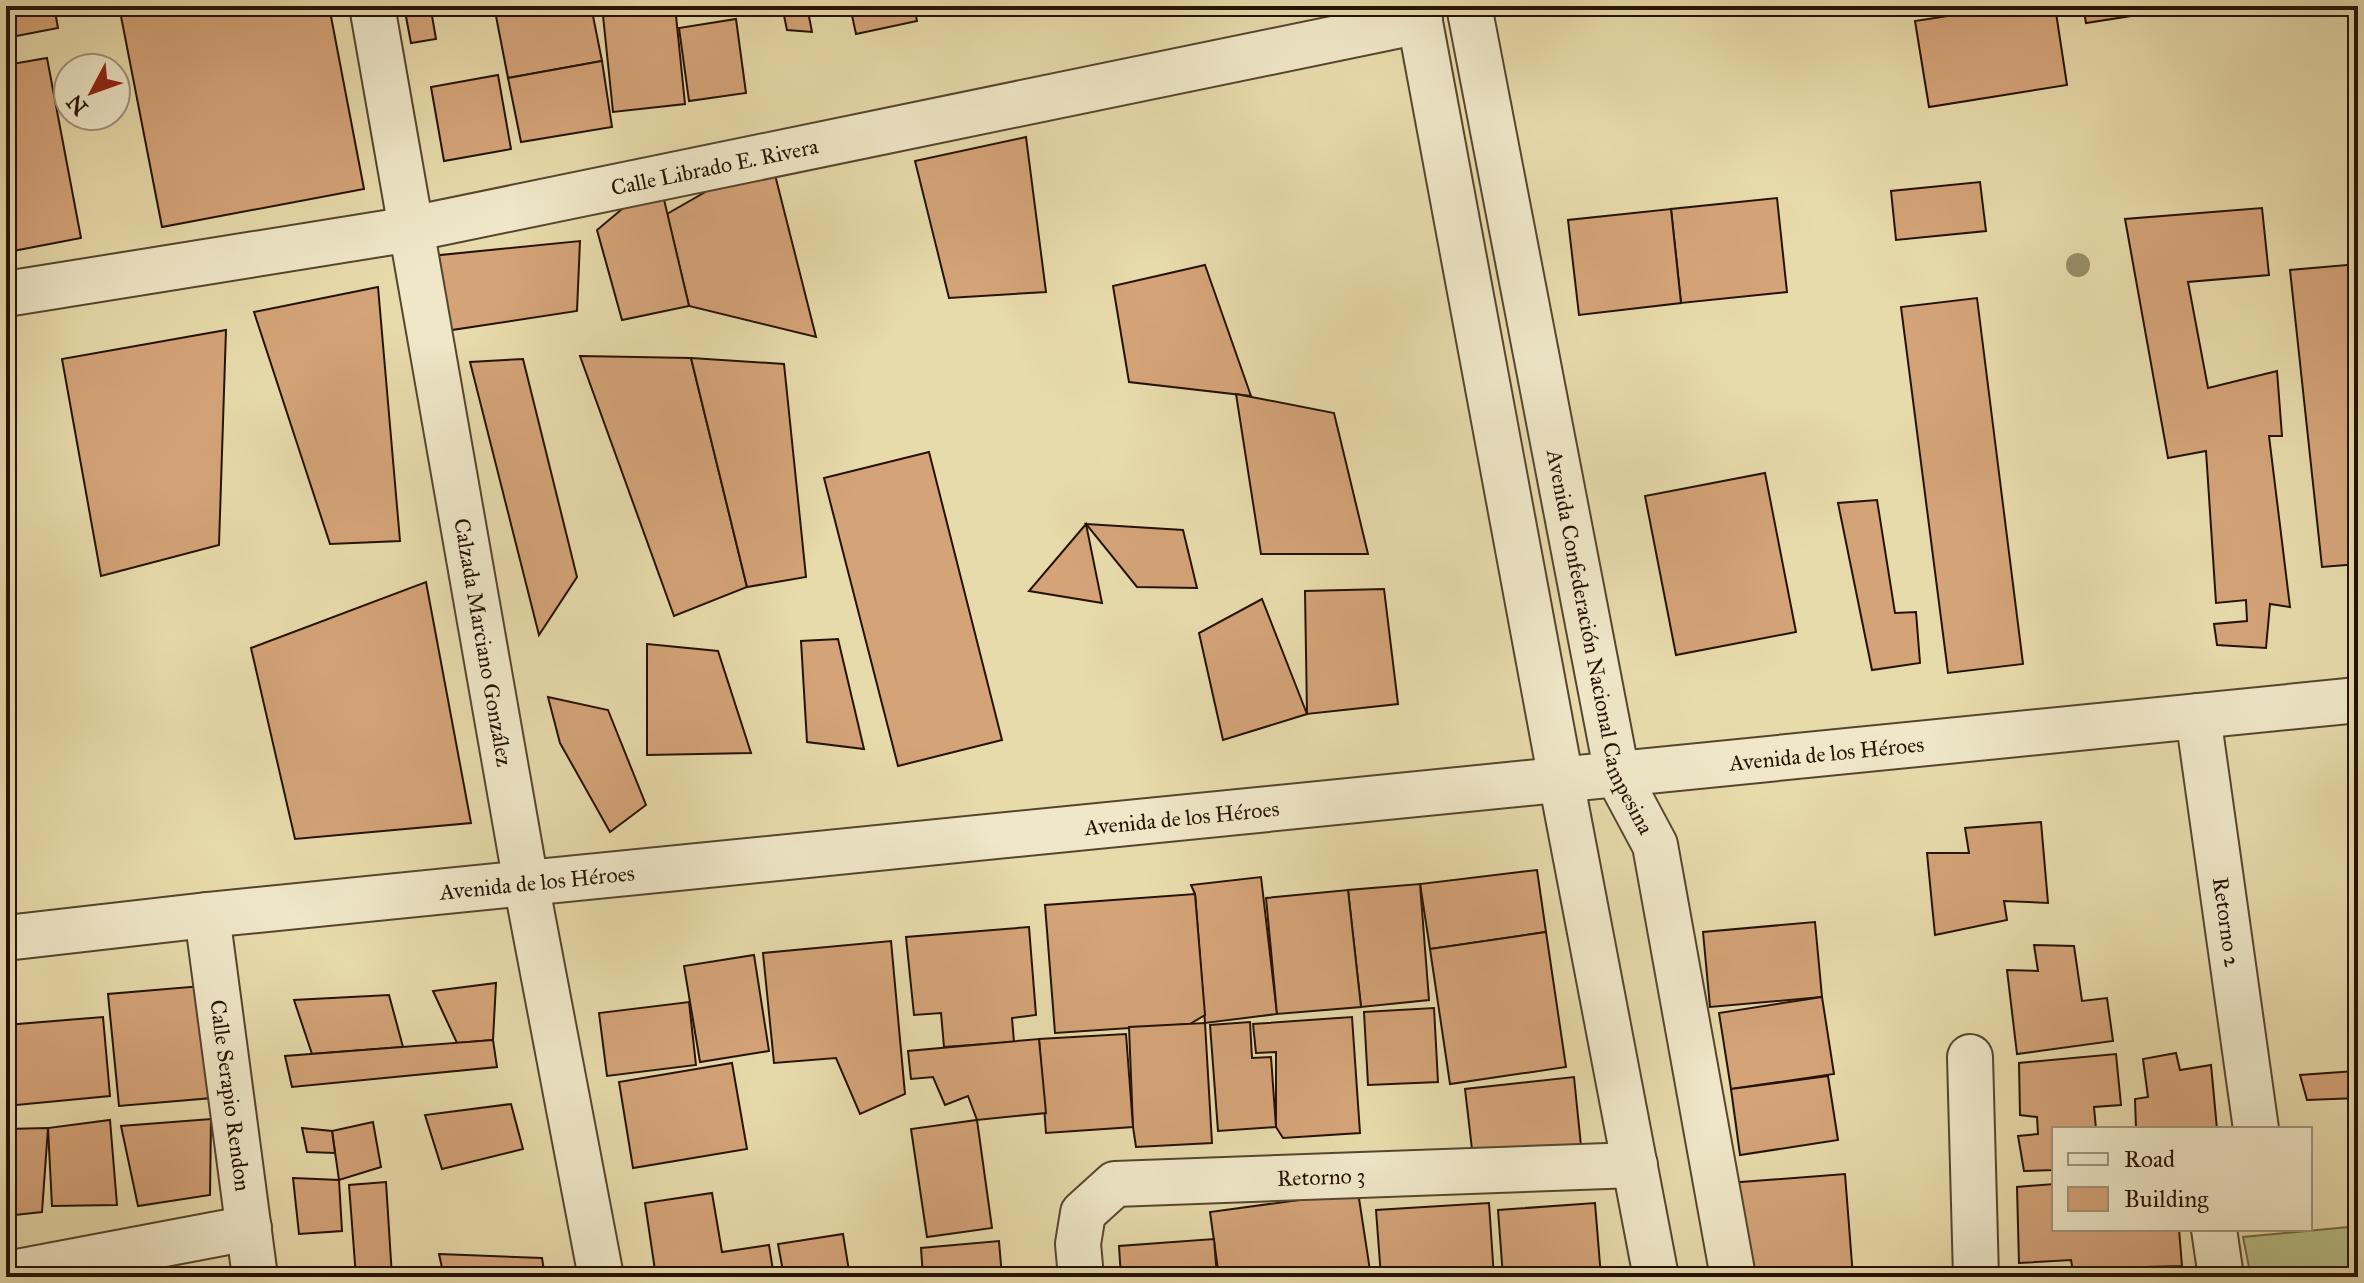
<svg xmlns="http://www.w3.org/2000/svg" width="2364" height="1283" font-family="'IM FELL Great Primer',serif">
  <style>
    .green { fill: #b8bf87; stroke: #6f6946; stroke-width: 2 }
    .building { fill: #d4a378; stroke: #261304; stroke-width: 2 }
    .lines { fill: none; stroke-linecap: round; stroke-linejoin: round }
    .minor-casing { stroke: #56452e; stroke-width: 48 }
    .tertiary-casing { stroke: #56452e; stroke-width: 48 }
    .minor { stroke: #efe7c8; stroke-width: 44 }
    .tertiary { stroke: #efe7c8; stroke-width: 44 }
    .tree { fill: #998e68 }
    .labels { text-anchor: middle; dominant-baseline: central; stroke-width: 7; stroke-linejoin: round; paint-order: stroke }
    .street-label { font-size: 22px; fill: #261304; stroke: #efe7c8 }
  </style>
  <rect width="100%" height="100%" fill="#e7daab"/>
  <filter id="stains"><feTurbulence type="fractalNoise" baseFrequency=".0025" numOctaves="4"/><feColorMatrix values="0 0 0 0 .2 0 0 0 0 .09 0 0 0 0 .02 0 0 0 .5 -.17"/></filter>
  <radialGradient id="worn" r=".72"><stop offset=".6" stop-color="#630" stop-opacity="0"/><stop offset="1" stop-color="#630" stop-opacity=".3"/></radialGradient>
  <path class="green" d="M 2358,1226 L 2358,1277 L 2251,1277 L 2243,1237 Z"/>
  <g class="building">
    <path d="M 6,6 L 54,6 L 58,28 L 6,38 Z"/>
    <path d="M 119,6 L 329,6 L 364,189 L 162,227 Z"/>
    <path d="M 404,6 L 452,6 L 431,10 L 436,39 L 411,43 Z"/>
    <path d="M 520,6 L 591,6 L 602,61 L 508,78 L 495,11 Z"/>
    <path d="M 602,6 L 675,6 L 685,104 L 613,112 Z"/>
    <path d="M 782,6 L 807,6 L 812,32 L 787,30 Z"/>
    <path d="M 850,6 L 914,6 L 917,21 L 856,34 Z"/>
    <path d="M 2012,6 L 2055,6 L 2067,85 L 1929,107 L 1915,21 Z"/>
    <path d="M 2083,6 L 2150,6 L 2151,13 L 2086,23 Z"/>
    <path d="M 2216,6 L 2259,6 L 2217,11 Z"/>
    <path d="M 736,19 L 746,93 L 689,101 L 679,28 Z"/>
    <path d="M 47,58 L 81,238 L 13,251 L 6,213 L 6,65 Z"/>
    <path d="M 602,61 L 612,127 L 521,142 L 508,78 Z"/>
    <path d="M 498,75 L 511,149 L 444,161 L 431,87 Z"/>
    <path d="M 1026,137 L 1046,292 L 949,298 L 915,161 Z"/>
    <path d="M 770,155 L 816,337 L 689,306 L 667,214 Z"/>
    <path d="M 659,178 L 689,306 L 622,320 L 597,230 Z"/>
    <path d="M 1980,182 L 1986,231 L 1896,240 L 1891,191 Z"/>
    <path d="M 1777,198 L 1787,292 L 1681,303 L 1671,209 Z"/>
    <path d="M 2262,208 L 2269,275 L 2188,282 L 2208,388 L 2277,371 L 2282,436 L 2269,436 L 2290,607 L 2270,604 L 2266,648 L 2217,645 L 2214,624 L 2247,621 L 2246,600 L 2216,603 L 2206,451 L 2168,458 L 2125,219 Z"/>
    <path d="M 1671,209 L 1681,303 L 1579,315 L 1568,220 Z"/>
    <path d="M 580,241 L 577,311 L 445,331 L 431,256 Z"/>
    <path d="M 2358,264 L 2358,564 L 2322,567 L 2290,270 Z"/>
    <path d="M 1205,265 L 1251,396 L 1129,382 L 1113,286 Z"/>
    <path d="M 378,287 L 400,541 L 330,544 L 254,312 Z"/>
    <path d="M 1977,298 L 2023,664 L 1948,673 L 1901,307 Z"/>
    <path d="M 226,330 L 219,545 L 101,576 L 62,359 Z"/>
    <path d="M 580,356 L 691,358 L 747,587 L 674,616 Z"/>
    <path d="M 691,358 L 784,364 L 806,577 L 747,587 Z"/>
    <path d="M 523,359 L 577,577 L 539,635 L 470,362 Z"/>
    <path d="M 1236,394 L 1334,413 L 1368,554 L 1261,554 Z"/>
    <path d="M 929,452 L 1002,740 L 898,766 L 824,478 Z"/>
    <path d="M 1765,473 L 1796,632 L 1676,655 L 1645,496 Z"/>
    <path d="M 1877,500 L 1895,613 L 1916,612 L 1920,663 L 1872,670 L 1838,503 Z"/>
    <path d="M 1086,524 L 1102,603 L 1029,591 Z"/>
    <path d="M 1086,524 L 1183,530 L 1197,588 L 1137,587 Z"/>
    <path d="M 426,582 L 471,823 L 295,839 L 251,648 Z"/>
    <path d="M 1384,589 L 1398,704 L 1307,714 L 1305,591 Z"/>
    <path d="M 1262,599 L 1307,714 L 1223,740 L 1199,633 Z"/>
    <path d="M 838,639 L 864,749 L 807,742 L 801,641 Z"/>
    <path d="M 647,644 L 718,651 L 751,753 L 647,755 Z"/>
    <path d="M 548,697 L 608,710 L 646,805 L 610,832 L 560,743 Z"/>
    <path d="M 2041,822 L 2048,903 L 2004,901 L 2007,920 L 1935,935 L 1927,853 L 1969,853 L 1965,828 Z"/>
    <path d="M 1537,870 L 1546,932 L 1430,949 L 1420,884 Z"/>
    <path d="M 1261,877 L 1277,1014 L 1205,1023 L 1195,894 L 1191,885 Z"/>
    <path d="M 1420,884 L 1429,1000 L 1361,1007 L 1348,890 Z"/>
    <path d="M 1348,890 L 1361,1007 L 1277,1014 L 1266,898 Z"/>
    <path d="M 1195,894 L 1205,1015 L 1190,1024 L 1055,1033 L 1045,905 Z"/>
    <path d="M 1815,922 L 1822,997 L 1710,1007 L 1703,932 Z"/>
    <path d="M 1029,927 L 1036,1015 L 1012,1018 L 1014,1042 L 944,1047 L 941,1013 L 914,1015 L 906,937 Z"/>
    <path d="M 1546,932 L 1566,1067 L 1450,1084 L 1430,949 Z"/>
    <path d="M 891,941 L 905,1094 L 860,1114 L 836,1058 L 774,1063 L 763,953 Z"/>
    <path d="M 2034,945 L 2074,946 L 2082,1001 L 2107,998 L 2113,1041 L 2017,1054 L 2007,970 L 2038,971 Z"/>
    <path d="M 754,955 L 769,1051 L 700,1062 L 684,966 Z"/>
    <path d="M 496,983 L 493,1040 L 457,1043 L 433,991 Z"/>
    <path d="M 202,986 L 212,1098 L 119,1106 L 108,994 Z"/>
    <path d="M 389,995 L 403,1047 L 312,1054 L 294,1000 Z"/>
    <path d="M 1822,997 L 1834,1074 L 1731,1089 L 1719,1013 Z"/>
    <path d="M 689,1002 L 696,1065 L 607,1076 L 599,1013 Z"/>
    <path d="M 1434,1008 L 1438,1082 L 1368,1085 L 1364,1012 Z"/>
    <path d="M 103,1017 L 110,1096 L 6,1106 L 6,1025 Z"/>
    <path d="M 1352,1017 L 1360,1133 L 1283,1138 L 1276,1127 L 1276,1052 L 1256,1053 L 1253,1024 Z"/>
    <path d="M 1250,1022 L 1252,1058 L 1271,1057 L 1276,1127 L 1218,1131 L 1210,1025 Z"/>
    <path d="M 1205,1023 L 1212,1143 L 1136,1147 L 1133,1127 L 1129,1027 Z"/>
    <path d="M 1126,1034 L 1133,1127 L 1046,1133 L 1039,1039 Z"/>
    <path d="M 1039,1039 L 1046,1113 L 977,1120 L 968,1096 L 945,1105 L 933,1077 L 911,1079 L 908,1051 Z"/>
    <path d="M 493,1040 L 497,1067 L 292,1087 L 285,1056 Z"/>
    <path d="M 2176,1053 L 2180,1070 L 2211,1065 L 2217,1129 L 2136,1129 L 2135,1099 L 2148,1097 L 2143,1059 Z"/>
    <path d="M 2116,1054 L 2121,1105 L 2094,1107 L 2096,1129 L 2054,1129 L 2054,1170 L 2024,1171 L 2018,1136 L 2038,1134 L 2037,1117 L 2020,1115 L 2019,1063 Z"/>
    <path d="M 732,1063 L 747,1149 L 633,1168 L 619,1082 Z"/>
    <path d="M 2355,1071 L 2358,1098 L 2307,1100 L 2300,1075 Z"/>
    <path d="M 1828,1076 L 1838,1140 L 1740,1155 L 1731,1089 Z"/>
    <path d="M 1574,1077 L 1581,1146 L 1473,1158 L 1465,1089 Z"/>
    <path d="M 511,1104 L 523,1149 L 442,1169 L 425,1115 Z"/>
    <path d="M 211,1119 L 210,1195 L 138,1206 L 121,1126 Z"/>
    <path d="M 110,1120 L 117,1205 L 52,1206 L 48,1128 Z"/>
    <path d="M 977,1120 L 992,1228 L 927,1237 L 911,1129 Z"/>
    <path d="M 373,1122 L 381,1167 L 339,1180 L 332,1131 Z"/>
    <path d="M 48,1128 L 42,1212 L 6,1216 L 6,1129 Z"/>
    <path d="M 302,1128 L 332,1131 L 335,1153 L 307,1152 Z"/>
    <path d="M 1845,1174 L 1853,1277 L 1746,1277 L 1728,1183 Z"/>
    <path d="M 293,1178 L 339,1180 L 342,1231 L 299,1234 Z"/>
    <path d="M 386,1182 L 392,1277 L 356,1277 L 349,1185 Z"/>
    <path d="M 2054,1184 L 2054,1229 L 2179,1229 L 2182,1266 L 2108,1268 L 2102,1277 L 2074,1277 L 2071,1260 L 2019,1263 L 2017,1187 Z"/>
    <path d="M 1358,1192 L 1371,1277 L 1219,1277 L 1210,1212 Z"/>
    <path d="M 712,1193 L 722,1252 L 769,1245 L 774,1277 L 656,1277 L 645,1203 Z"/>
    <path d="M 1489,1203 L 1494,1277 L 1381,1277 L 1376,1210 Z"/>
    <path d="M 1595,1203 L 1601,1277 L 1503,1277 L 1498,1210 Z"/>
    <path d="M 843,1234 L 850,1277 L 784,1277 L 778,1244 Z"/>
    <path d="M 1214,1239 L 1217,1277 L 1121,1277 L 1119,1246 Z"/>
    <path d="M 999,1241 L 1002,1277 L 923,1277 L 921,1248 Z"/>
    <path d="M 439,1254 L 542,1258 L 545,1277 L 444,1277 Z"/>
    <path d="M 356,1273 L 356,1277 L 306,1277 Z"/>
    <path d="M 1037,1273 L 1038,1277 L 996,1277 Z"/>
  </g>
  <g class="lines">
    <g class="minor-casing">
      <g id="minor">
        <path id="s1" d="M 372,6 L 526,883 L 601,1277"/>
        <path id="s2" d="M 6,294 L 411,229 L 1420,21"/>
        <path id="s3" d="M 2198,716 L 2256,1129"/>
        <path id="s4" d="M 207,915 L 255,1277"/>
        <path d="M 1970,1057 L 1976,1277"/>
        <path d="M 2214,1229 L 2221,1277"/>
        <path d="M 6,1274 L 249,1228"/>
        <path id="s5" d="M 1081,1277 L 1078,1244 L 1083,1213 L 1115,1184 L 1635,1165"/>
      </g>
    </g>
    <g class="tertiary-casing">
      <g id="tertiary">
        <path d="M 1417,6 L 1561,780 L 1656,1277"/>
        <path id="s6" d="M 1469,6 L 1617,774 L 1655,845 L 1733,1277"/>
        <path id="s7" d="M 6,938 L 207,915 L 2358,700"/>
      </g>
    </g>
    <use href="#minor" class="minor"/>
    <use href="#tertiary" class="tertiary"/>
  </g>
  <circle class="tree" cx="2078" cy="265" r="12"/>
  <g class="labels">
    <g class="street-label">
      <text stroke="none"><textPath href="#s2" startOffset="720">Calle Librado E. Rivera</textPath></text>
      <text stroke="none"><textPath href="#s6" startOffset="650">Avenida Confederación Nacional Campesina</textPath></text>
      <text stroke="none"><textPath href="#s1" startOffset="646">Calzada Marciano González</textPath></text>
      <text stroke="none"><textPath href="#s7" startOffset="1830">Avenida de los Héroes</textPath></text>
      <text stroke="none"><textPath href="#s7" startOffset="1182">Avenida de los Héroes</textPath></text>
      <text stroke="none"><textPath href="#s7" startOffset="534">Avenida de los Héroes</textPath></text>
      <text stroke="none"><textPath href="#s3" startOffset="208">Retorno 2</textPath></text>
      <text stroke="none"><textPath href="#s4" startOffset="182">Calle Serapio Rendon</textPath></text>
      <text stroke="none"><textPath href="#s5" startOffset="314">Retorno 3</textPath></text>
    </g>
  </g>
  <rect width="2364" height="1283" fill="none" stroke="#e7daab" stroke-width="32"/>
  <rect x="8" y="8" width="2348" height="1267" fill="none" stroke="#261304" stroke-width="4"/>
  <rect x="16" y="16" width="2332" height="1251" fill="none" stroke="#261304" stroke-width="2"/>
  <rect x="2052" y="1127" width="260" height="104" fill="#efe7c8" stroke="#9f927a" stroke-width="2"/>
  <rect x="2068" y="1153" width="40" height="12" fill="#efe7c8" stroke="#9f927a" stroke-width="2"/>
  <text x="2124" y="1167" font-size="24" fill="#261304">Road</text>
  <rect x="2068" y="1187" width="40" height="24" fill="#d4a378" stroke="#9f927a" stroke-width="2"/>
  <text x="2124" y="1207" font-size="24" fill="#261304">Building</text>
  <g transform="translate(92 92) rotate(229)"><circle r="38" fill="#efe7c8" stroke="#9f927a" stroke-width="2"/>
  <path d="M0-6L14 30L0 20L-14 30Z" fill="#8f2418"/>
  <text y="-12" font-size="22" font-weight="bold" text-anchor="middle" fill="#261304">N</text>
  </g>
  <rect width="100%" height="100%" filter="url(#stains)"/>
  <rect width="100%" height="100%" fill="url(#worn)"/>
</svg>
